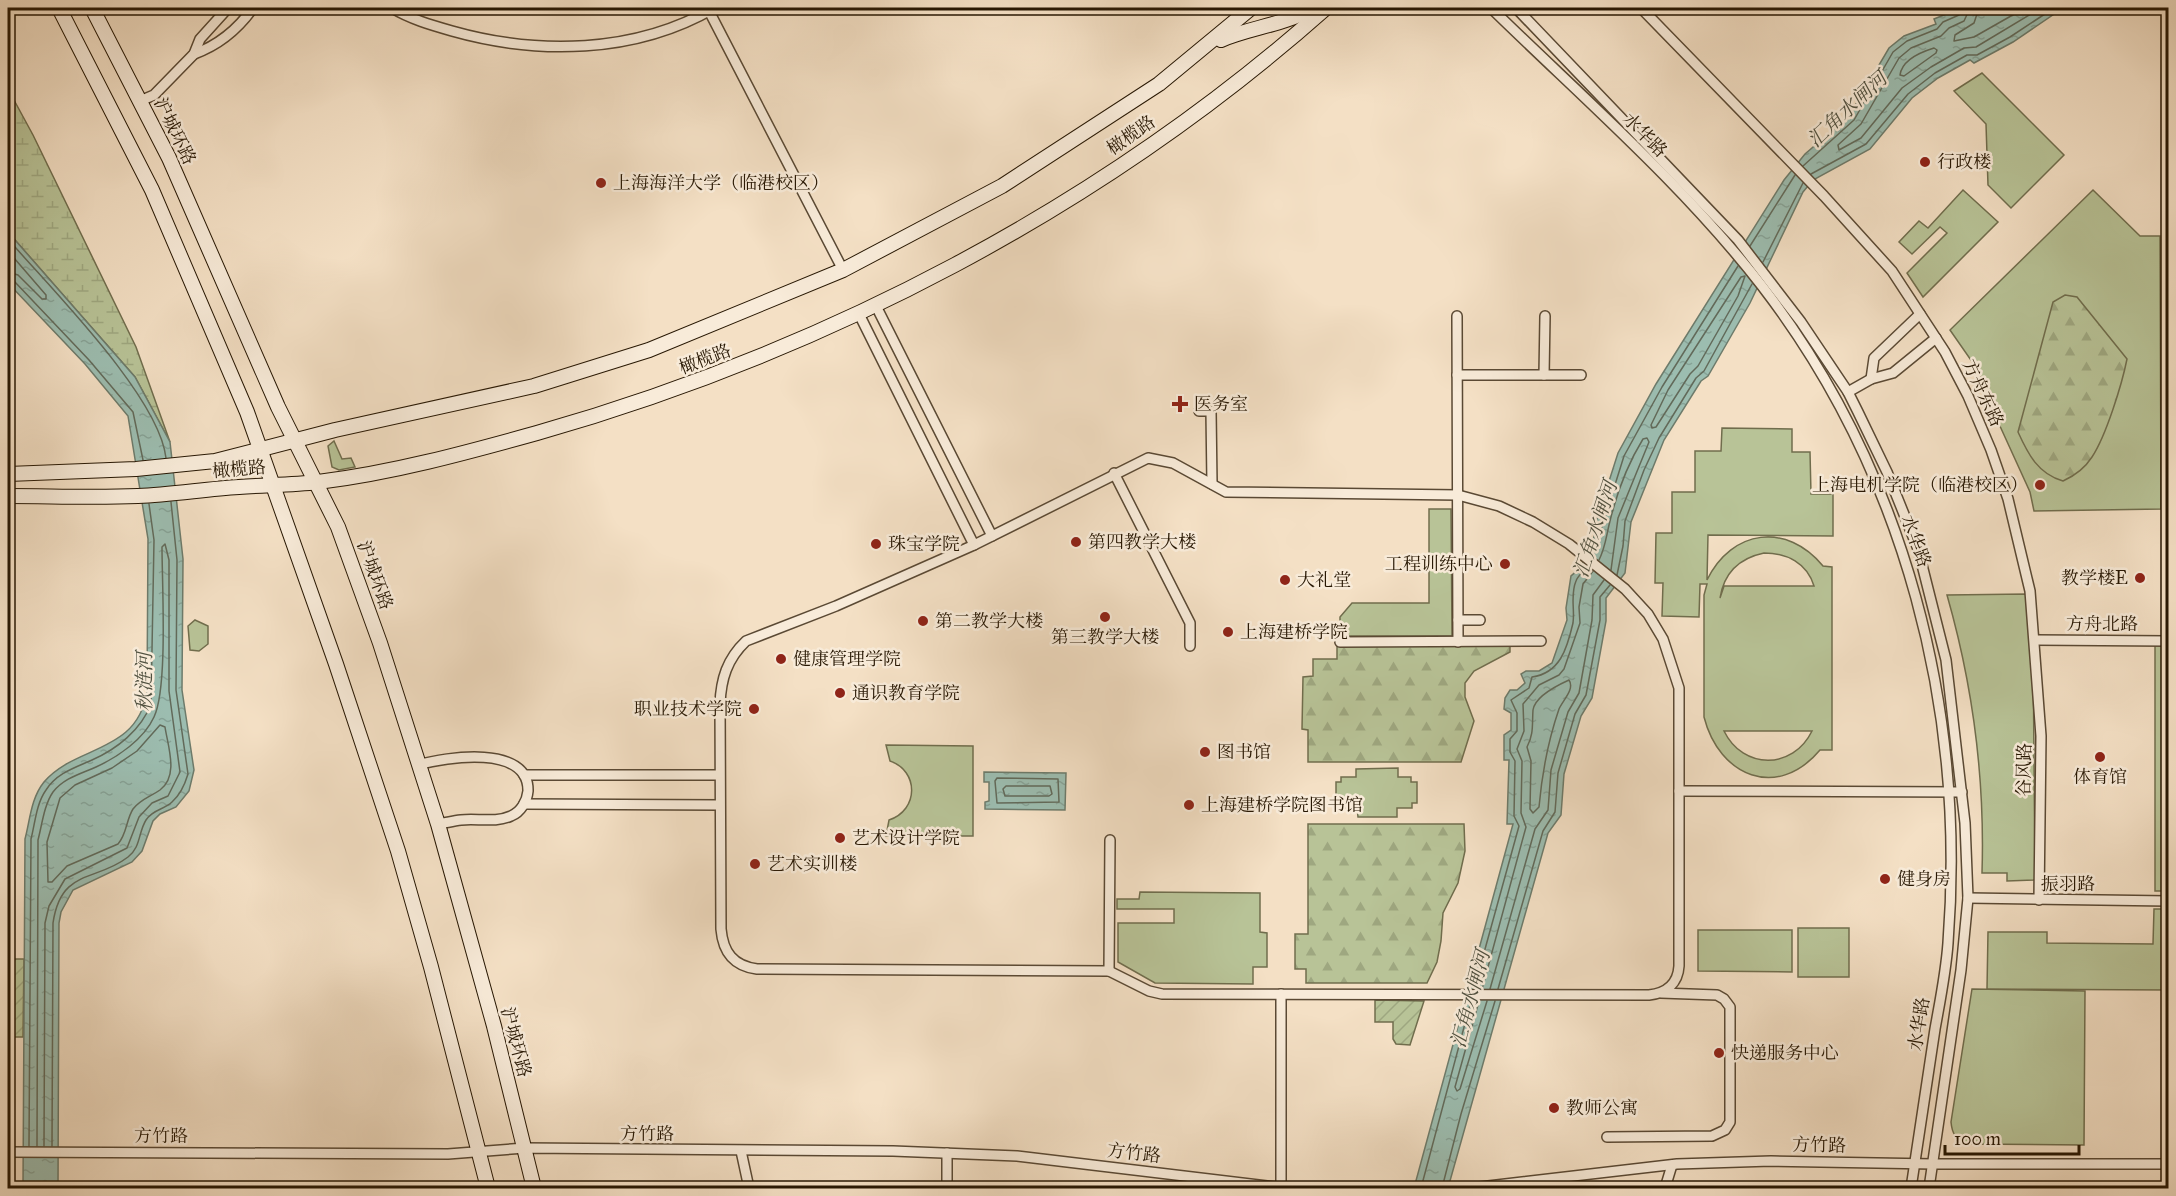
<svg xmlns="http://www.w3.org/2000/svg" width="2176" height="1196" font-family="'IM FELL Great Primer','Noto Serif SC',serif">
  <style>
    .grass { fill: #b8c397; stroke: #706d4d; stroke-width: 1.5; fill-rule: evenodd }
    .forest { fill: url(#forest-firs); stroke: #706d4d; stroke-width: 1.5 }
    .wetland { fill: url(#wetland-marsh); stroke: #706d4d; stroke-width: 1.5 }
    .garden { fill: url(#garden-furrows); stroke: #706d4d; stroke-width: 1.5 }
    .water { fill: url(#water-ripples); stroke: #6d7b6b; stroke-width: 1.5 }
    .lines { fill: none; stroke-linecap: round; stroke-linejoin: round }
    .shore { stroke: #626a5a; stroke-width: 1.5 }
    .street-casing { stroke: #5a4934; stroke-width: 12 }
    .secondary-casing { stroke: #271703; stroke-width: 16 }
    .street { stroke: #f8ebd9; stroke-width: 9 }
    .secondary { stroke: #f8ebd9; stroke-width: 14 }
    .poi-dot { fill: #8f2418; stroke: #f8ebd9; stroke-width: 2 }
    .labels { text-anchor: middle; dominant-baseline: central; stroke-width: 5; stroke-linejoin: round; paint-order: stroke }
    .street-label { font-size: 18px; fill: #271703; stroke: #f8ebd9 }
    .poi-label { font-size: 18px; fill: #271703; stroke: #f8ebd9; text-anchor: start }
    .water-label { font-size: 20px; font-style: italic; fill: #505140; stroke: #f8ebd9 }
  </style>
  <defs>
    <pattern id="forest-firs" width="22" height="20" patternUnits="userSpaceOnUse" patternTransform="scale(1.5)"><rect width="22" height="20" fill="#b8c397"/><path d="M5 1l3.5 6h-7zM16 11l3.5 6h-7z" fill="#9ea780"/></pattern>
    <pattern id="wetland-marsh" width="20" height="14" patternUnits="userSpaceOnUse" patternTransform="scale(1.5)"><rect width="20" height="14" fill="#b8c397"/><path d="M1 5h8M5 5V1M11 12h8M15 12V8" fill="none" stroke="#9ea780"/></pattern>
    <pattern id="garden-furrows" width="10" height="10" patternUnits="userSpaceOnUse" patternTransform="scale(1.5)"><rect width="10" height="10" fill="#b8c397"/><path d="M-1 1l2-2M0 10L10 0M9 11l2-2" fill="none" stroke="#9ea780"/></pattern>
    <pattern id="water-ripples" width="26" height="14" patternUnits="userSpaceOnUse" patternTransform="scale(1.5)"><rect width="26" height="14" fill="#9cbdb0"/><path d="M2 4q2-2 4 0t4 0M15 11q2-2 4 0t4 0" fill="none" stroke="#86a296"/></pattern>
  </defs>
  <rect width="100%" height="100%" fill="#f4e0c5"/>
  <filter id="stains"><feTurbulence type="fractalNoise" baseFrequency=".00333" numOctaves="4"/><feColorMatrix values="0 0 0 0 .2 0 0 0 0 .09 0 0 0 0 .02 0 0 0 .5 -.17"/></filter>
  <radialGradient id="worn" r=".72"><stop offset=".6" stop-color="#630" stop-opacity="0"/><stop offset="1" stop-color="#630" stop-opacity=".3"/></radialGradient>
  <g class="grass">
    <path d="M 1982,73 L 2064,155 L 2011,208 L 1988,185 L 1986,124 L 1954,91 Z"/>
    <path d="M 1963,190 L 1998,222 L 1923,297 L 1907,273 L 1947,233 L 1940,227 L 1912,254 L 1899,242 L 1919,221 L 1928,228 Z"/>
    <path d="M 2093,190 L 2140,236 L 2160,236 L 2161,509 L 2034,511 L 2030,492 L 1989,402 L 1980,373 L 1950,330 Z"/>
    <path d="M 1722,428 L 1792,429 L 1792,452 L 1810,452 L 1811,494 L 1833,494 L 1833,536 L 1708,535 L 1707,580 C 1732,529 1787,522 1823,566 L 1832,567 L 1832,750 L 1820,750 C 1777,801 1719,776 1704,717 L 1704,595 L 1707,584 L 1700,584 L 1699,617 L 1662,616 L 1663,583 L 1655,583 L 1656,533 L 1672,533 L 1672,492 L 1695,492 L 1695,451 L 1721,451 ZM 1764,553 C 1787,553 1807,563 1814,586 L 1724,586 L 1720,598 C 1724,573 1740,558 1764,553 ZM 1724,731 L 1812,731 C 1793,770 1743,770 1724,731 Z"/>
    <path d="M 334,441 L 342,459 L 351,458 L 355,467 L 339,470 L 332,467 L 328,446 Z"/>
    <path d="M 1429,509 L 1451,509 L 1452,636 L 1340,636 L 1340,617 L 1352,603 L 1429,603 Z"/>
    <path d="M 2027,594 L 2033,639 L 2035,880 L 2007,881 L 2007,873 L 1982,873 C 1985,778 1973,686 1947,595 Z"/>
    <path d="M 195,620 L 208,626 L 208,644 L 199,651 L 190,650 L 188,626 Z"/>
    <rect x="2155" y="645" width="13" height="246"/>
    <path d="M 886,745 L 973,746 L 973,836 L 886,836 L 889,820 C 919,810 919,771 890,761 Z"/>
    <path d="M 1398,768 L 1398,777 L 1411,777 L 1411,782 L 1417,782 L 1417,803 L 1412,803 L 1412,808 L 1397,808 L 1397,817 L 1358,817 L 1357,808 L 1341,808 L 1341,803 L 1336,803 L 1336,782 L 1341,782 L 1341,777 L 1356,777 L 1356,769 Z"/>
    <path d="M 1140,892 L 1260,893 L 1260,932 L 1267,933 L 1267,967 L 1253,967 L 1253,984 L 1155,983 L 1118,962 L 1118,923 L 1174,923 L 1174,909 L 1117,909 L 1117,899 L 1139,899 Z"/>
    <path d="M 2154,909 L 2168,909 L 2168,990 L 1987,989 L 1988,932 L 2047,932 L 2047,943 L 2153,944 Z"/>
    <rect x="1798" y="928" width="51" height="49"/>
    <path d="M 1698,930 L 1792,930 L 1792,972 L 1698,971 Z"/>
    <path d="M 1972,989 L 2085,991 L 2084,1145 L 1966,1144 C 1956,1139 1952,1134 1951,1122 Z"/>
  </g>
  <g class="forest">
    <path d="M 2065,295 L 2077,297 L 2127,359 C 2122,384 2106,436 2092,457 C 2085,468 2074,476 2063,481 C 2038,474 2028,454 2018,432 L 2053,302 Z"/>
    <path d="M 1337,645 L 1510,645 L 1510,652 L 1474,671 L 1465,683 L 1465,697 L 1474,721 L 1461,762 L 1308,762 L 1308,730 L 1302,729 L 1303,677 L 1313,676 L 1313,659 L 1337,659 Z"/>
    <path d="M 1308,824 L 1464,824 L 1465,851 L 1458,883 L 1443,913 L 1441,941 L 1437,962 L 1427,983 L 1306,983 L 1306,969 L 1295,969 L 1295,934 L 1308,934 Z"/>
  </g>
  <path class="wetland" d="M 8,89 L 33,135 L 136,347 L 170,442 L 135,377 L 8,232 Z"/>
  <g class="garden">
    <path d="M 8,959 L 24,959 L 23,1037 L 8,1037 Z"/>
    <path d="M 1375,1000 L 1424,1001 L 1410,1045 L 1396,1044 L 1393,1039 L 1393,1022 L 1375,1022 Z"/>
  </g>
  <g class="water">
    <path d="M 1961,8 L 2063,8 L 2013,42 L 1974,63 L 1970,60 L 1938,78 L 1912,98 L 1870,149 L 1813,180 L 1803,192 L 1750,303 L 1708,376 L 1701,381 L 1664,440 L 1631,522 L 1625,573 L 1606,598 L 1606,621 L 1592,698 L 1581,716 L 1564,774 L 1561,815 L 1548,833 L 1448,1188 L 1414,1188 L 1513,824 L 1507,824 L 1509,760 L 1504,760 L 1504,735 L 1511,730 L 1511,713 L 1504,709 L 1505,698 L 1510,690 L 1517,690 L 1525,683 L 1521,674 L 1526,671 L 1539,671 L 1552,663 L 1567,620 L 1566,608 L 1571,576 L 1580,568 L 1593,543 L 1596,522 L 1618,453 L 1656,384 L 1784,180 L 1805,154 L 1849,116 L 1889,48 L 1904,36 L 1936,24 L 1934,19 Z"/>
    <path d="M 8,232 L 135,377 L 170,442 L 183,559 L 182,690 L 194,770 L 189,791 L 176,807 L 160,814 L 153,821 L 142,851 L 132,862 L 73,890 L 61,912 L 59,923 L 58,1188 L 23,1188 L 25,839 C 30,820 31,798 44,782 C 75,745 137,754 147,692 L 148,539 L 128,416 L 85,364 L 8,283 Z"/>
    <path d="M 984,772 L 1066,773 L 1065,810 L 985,809 L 985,802 L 989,801 L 989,782 L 984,782 Z"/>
  </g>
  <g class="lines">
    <g class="shore">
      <path d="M 1970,8 L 1964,21 L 1949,28 L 1941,36 L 1911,48 L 1899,58 L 1861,124 L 1838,145 L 1839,150 L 1861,138 L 1902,88 L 1931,67 L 1964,48 L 1976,47 L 2041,8"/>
      <path d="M 1979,8 L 1974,23 L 1955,35 L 1954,41 L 1974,37 L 2025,8"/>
      <path d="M 1934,48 L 1937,50 L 1936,53 L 1904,76 L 1900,75 C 1902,60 1921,52 1934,48 Z"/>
      <path d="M 1803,166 L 1854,120 L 1893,52 L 1907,41 L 1937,29 L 1943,22 L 1959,15 L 1962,8"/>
      <path d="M 1811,174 L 1866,144 L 1908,94 L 1935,73 L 1967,55 L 1977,55 L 2010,37 L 2054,8"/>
      <path d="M 8,239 C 50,288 159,396 166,458"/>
      <path d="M 1750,246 L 1795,175"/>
      <path d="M 8,251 L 46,295 L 46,299 L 42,299 L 18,275 L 8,272"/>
      <path d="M 1763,262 L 1803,183"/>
      <path d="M 1745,276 L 1738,296 L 1698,366 L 1690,374 L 1656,427 L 1652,428 L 1651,425 L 1668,390 L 1741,277 Z"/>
      <path d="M 8,279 L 14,281 L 89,360 L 133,412 L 143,460"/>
      <path d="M 1593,555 L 1624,456 L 1662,387 L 1738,266"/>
      <path d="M 1599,560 C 1605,548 1606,538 1609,525 C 1616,495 1627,465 1643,439 L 1647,438 L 1649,442 L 1618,518 L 1611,570"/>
      <path d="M 1617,575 L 1623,546 L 1625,521 L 1644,470 L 1659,438 L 1696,378 L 1704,371 L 1752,284"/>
      <path d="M 1569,680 C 1575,689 1563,700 1559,709 C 1548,741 1542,773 1539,807 L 1533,813 L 1530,809 L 1531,761 L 1527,747 C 1534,734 1532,724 1533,710 C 1535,696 1558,685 1569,680 Z"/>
      <path d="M 160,725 L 165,727 C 168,747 179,776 160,790 C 150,797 141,799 133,809 C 126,820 127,834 118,844 L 67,866 L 52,882 L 48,882 L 47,842 L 60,798 L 75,785 L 112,768 L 137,751 Z"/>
      <path d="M 997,778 L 1058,779 L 1059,802 L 997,803 L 995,781 Z"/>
      <path d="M 1006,786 L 1050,786 L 1052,794 L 1049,796 L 1005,796 L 1003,789 Z"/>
      <path d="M 1474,989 L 1519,826 L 1514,816 L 1515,761 L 1510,752 L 1510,739 L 1517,731 L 1517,713 L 1511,700 L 1529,688 L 1532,677 C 1560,673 1567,649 1573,623 C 1575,609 1570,595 1576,581 C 1578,575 1584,572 1587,566"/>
      <path d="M 1482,989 L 1526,827 L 1521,813 L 1522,761 L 1517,749 L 1524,731 L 1523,704 L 1539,685 L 1559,675 L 1564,669 L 1580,623 L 1579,607 L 1583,584 L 1593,571"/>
      <path d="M 1490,989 L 1535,829 L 1548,810 L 1551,770 L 1568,712 L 1579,693 L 1592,620 L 1593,595 L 1604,580"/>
      <path d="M 1498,989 L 1543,831 L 1555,812 L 1558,773 L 1575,714 L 1586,695 L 1600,620 L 1600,597 L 1610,585"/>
      <path d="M 1479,1001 L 1455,1087 L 1457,1091 L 1460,1089 L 1487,1001"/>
      <path d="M 29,1146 L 31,839 C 35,824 36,804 46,790 C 57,773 74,768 92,760 C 117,749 141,730 151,704 L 154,540 L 149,504"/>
      <path d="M 37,1146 L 38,840 C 42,825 44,805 53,792 C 64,778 80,774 96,767 C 118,757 144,739 154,717 C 168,688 162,584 162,547 L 165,544 L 169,560 L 169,691 L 180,772 L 168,796 L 152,803 L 139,817 L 127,848 L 65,879 L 49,906 L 45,923 L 44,1146"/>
      <path d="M 52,1146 L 53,923 C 61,868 96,882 128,857 C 141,847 138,833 146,820 C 153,809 164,810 172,802 C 180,795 185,784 188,774 L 176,690 L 177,560 L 171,502"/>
      <path d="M 1421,1188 L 1471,1001"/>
      <path d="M 1442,1188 L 1461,1114 L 1495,1001"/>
    </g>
    <g class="street-casing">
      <g id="street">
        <path d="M 392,8 C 410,19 431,25 452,31 C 537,55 635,54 714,8"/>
        <path d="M 1491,8 C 1583,98 1683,184 1762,286 C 1906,473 1966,710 1948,943 C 1946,972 1940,1001 1935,1029 C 1927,1082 1919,1135 1911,1188"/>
        <path d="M 1516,8 L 1738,240 L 1801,322 L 1848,392 L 1858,412 L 1887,472 L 1918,549 L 1946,660 L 1965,823 L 1968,898 L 1961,970 L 1929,1188"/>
        <path d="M 1641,8 L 1824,196 L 1892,271 L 1945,352 L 1968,396 L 1991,450 L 2008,499 L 2030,591 L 2041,736 L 2039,900"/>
        <path d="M 709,11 L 843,270"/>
        <path d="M 194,54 C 219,45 238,29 253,8"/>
        <path d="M 140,101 L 154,95 L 194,54 L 200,39 L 228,8"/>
        <path d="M 875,304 L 992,536"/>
        <path d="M 858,312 L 974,545"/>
        <path d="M 1457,316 L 1458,642"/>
        <path d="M 1457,375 L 1581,375"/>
        <path d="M 1544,375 L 1545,316"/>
        <path d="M 1871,379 L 1874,358 L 1920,314"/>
        <path d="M 1848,392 L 1871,379 L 1893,373 L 1936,338"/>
        <path d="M 1199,411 L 1211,411 L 1212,484"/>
        <path d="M 1148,458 L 1173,463 L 1226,492 L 1458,495 L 1499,506 L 1533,522 L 1569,544 L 1625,589 L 1648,614 L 1663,639 L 1679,688 L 1679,966 C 1678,983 1667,993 1649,995 L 1162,994 L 1149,991 L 1109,971 L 757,969 C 733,966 723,952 721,929 L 720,704 C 721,679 727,659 746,641 L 836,606 L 974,545 Z"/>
        <path d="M 1114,473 L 1190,623 L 1190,646"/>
        <path d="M 1458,620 L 1480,620"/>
        <path d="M 2036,640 L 2168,641"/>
        <path d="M 1340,642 L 1541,641"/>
        <path d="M 418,765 C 446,757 529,744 528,791 C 527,801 521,812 511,816 C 496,823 476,818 461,820 C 453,821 445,823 438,824"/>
        <path d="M 524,775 L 719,775"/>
        <path d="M 1679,791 L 1962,792"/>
        <path d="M 524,804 L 719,805"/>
        <path d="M 1968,898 L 2168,901"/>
        <path d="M 1109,971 L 1110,840"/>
        <path d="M 1281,994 L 1281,1188"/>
        <path d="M 1607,1137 L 1712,1136 L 1725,1130 L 1730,1122 L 1730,1007 L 1724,999 L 1717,995 L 1661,993"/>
        <path d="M 741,1151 L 749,1188"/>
        <path d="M 8,1152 L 448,1154 L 525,1148 L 893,1151 L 1017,1156 L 1285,1188"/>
        <path d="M 947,1153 L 947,1188"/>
        <path d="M 1471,1188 L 1677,1164 L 1771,1161 L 1933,1164 L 2168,1164"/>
        <path d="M 1665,1188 L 1672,1165"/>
      </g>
    </g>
    <g class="secondary-casing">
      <g id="secondary">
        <path d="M 59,8 L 152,190 L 247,412 L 336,664 L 398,851 L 431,967 L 488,1188"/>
        <path d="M 92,8 L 169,158 L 278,407 L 338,527 L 380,643 L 438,824 L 494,1026 L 534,1188"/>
        <path d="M 1221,40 C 1252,27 1284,25 1313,8"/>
        <path d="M 8,474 L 136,469 L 215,461 L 335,430 L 534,386 L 649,350 L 843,270 L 1002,186 L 1159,84 L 1251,8"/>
        <path d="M 8,496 C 51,496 94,498 138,496 C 171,495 205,489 239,487 C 265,485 292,485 318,482 C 392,473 465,453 537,433 C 825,351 1101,208 1326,8"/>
      </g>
    </g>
    <use href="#street" class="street"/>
    <use href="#secondary" class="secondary"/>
  </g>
  <g class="poi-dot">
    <circle cx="1925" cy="162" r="6"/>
    <circle cx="601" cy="183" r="6"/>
    <path d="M1177 395h6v6h6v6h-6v6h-6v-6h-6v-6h6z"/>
    <circle cx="2040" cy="485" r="6"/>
    <circle cx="1076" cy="542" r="6"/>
    <circle cx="876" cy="544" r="6"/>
    <circle cx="1505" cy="564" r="6"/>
    <circle cx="2140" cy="578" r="6"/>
    <circle cx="1285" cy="580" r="6"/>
    <circle cx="1105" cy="617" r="6"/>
    <circle cx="923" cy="621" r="6"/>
    <circle cx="1228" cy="632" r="6"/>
    <circle cx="781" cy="659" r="6"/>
    <circle cx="840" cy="693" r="6"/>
    <circle cx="754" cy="709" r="6"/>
    <circle cx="1205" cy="752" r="6"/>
    <circle cx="2100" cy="757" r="6"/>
    <circle cx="1189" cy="805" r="6"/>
    <circle cx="840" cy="838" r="6"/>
    <circle cx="755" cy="864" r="6"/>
    <circle cx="1885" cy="879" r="6"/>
    <circle cx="1719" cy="1053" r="6"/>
    <circle cx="1554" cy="1108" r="6"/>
  </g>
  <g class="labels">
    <g class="street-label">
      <text transform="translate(175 131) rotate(64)">沪城环路</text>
      <text transform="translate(1131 135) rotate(-35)">橄榄路</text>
      <text transform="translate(1645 135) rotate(45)">水华路</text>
      <text transform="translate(705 359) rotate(-21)">橄榄路</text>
      <text transform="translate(1983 393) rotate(65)">方舟东路</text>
      <text transform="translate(239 469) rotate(-5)">橄榄路</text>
      <text transform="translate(1916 541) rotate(70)">水华路</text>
      <text transform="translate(375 575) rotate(70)">沪城环路</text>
      <text x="2102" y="624">方舟北路</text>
      <text transform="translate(2024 770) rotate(-89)">谷风路</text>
      <text x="2068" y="884">振羽路</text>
      <text transform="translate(1919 1024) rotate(-81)">水华路</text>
      <text transform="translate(516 1042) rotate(75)">沪城环路</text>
      <text x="647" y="1134">方竹路</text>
      <text x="161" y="1136">方竹路</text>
      <text transform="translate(1819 1145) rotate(1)">方竹路</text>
      <text transform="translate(1134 1153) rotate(7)">方竹路</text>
    </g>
    <g class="poi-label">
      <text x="1937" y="162">行政楼</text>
      <text x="613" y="183">上海海洋大学（临港校区）</text>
      <text x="1194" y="404">医务室</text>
      <text x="2028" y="485" text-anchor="end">上海电机学院（临港校区）</text>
      <text x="1088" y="542">第四教学大楼</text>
      <text x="888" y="544">珠宝学院</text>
      <text x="1493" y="564" text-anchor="end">工程训练中心</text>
      <text x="2128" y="578" text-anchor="end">教学楼E</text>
      <text x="1297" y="580">大礼堂</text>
      <text x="935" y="621">第二教学大楼</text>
      <text x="1240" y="632">上海建桥学院</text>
      <text x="1105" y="637" text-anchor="middle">第三教学大楼</text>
      <text x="793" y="659">健康管理学院</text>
      <text x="852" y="693">通识教育学院</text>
      <text x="742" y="709" text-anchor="end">职业技术学院</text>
      <text x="1217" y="752">图书馆</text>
      <text x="2100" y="777" text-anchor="middle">体育馆</text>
      <text x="1201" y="805">上海建桥学院图书馆</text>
      <text x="852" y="838">艺术设计学院</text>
      <text x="767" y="864">艺术实训楼</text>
      <text x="1897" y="879">健身房</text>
      <text x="1731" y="1053">快递服务中心</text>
      <text x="1566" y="1108">教师公寓</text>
    </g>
    <g class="water-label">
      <text transform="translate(1847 109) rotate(-43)">汇角水闸河</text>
      <text transform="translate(1595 529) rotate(-72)">汇角水闸河</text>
      <text transform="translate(144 682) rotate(-90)">秋涟河</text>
      <text transform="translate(1470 999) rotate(-75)">汇角水闸河</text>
    </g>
  </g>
  <rect width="2176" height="1196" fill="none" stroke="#f4e0c5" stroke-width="30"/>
  <rect x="9" y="9" width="2158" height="1178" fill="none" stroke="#271703" stroke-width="3"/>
  <rect x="15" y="15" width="2146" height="1166" fill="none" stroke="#271703" stroke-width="1.5"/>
  <path d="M1945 1145v9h134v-9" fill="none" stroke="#271703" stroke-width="3"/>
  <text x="1954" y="1145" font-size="18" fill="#271703" stroke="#f8ebd9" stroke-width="4.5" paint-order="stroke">100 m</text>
  <rect width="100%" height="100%" filter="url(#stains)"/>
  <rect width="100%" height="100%" fill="url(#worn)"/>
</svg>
